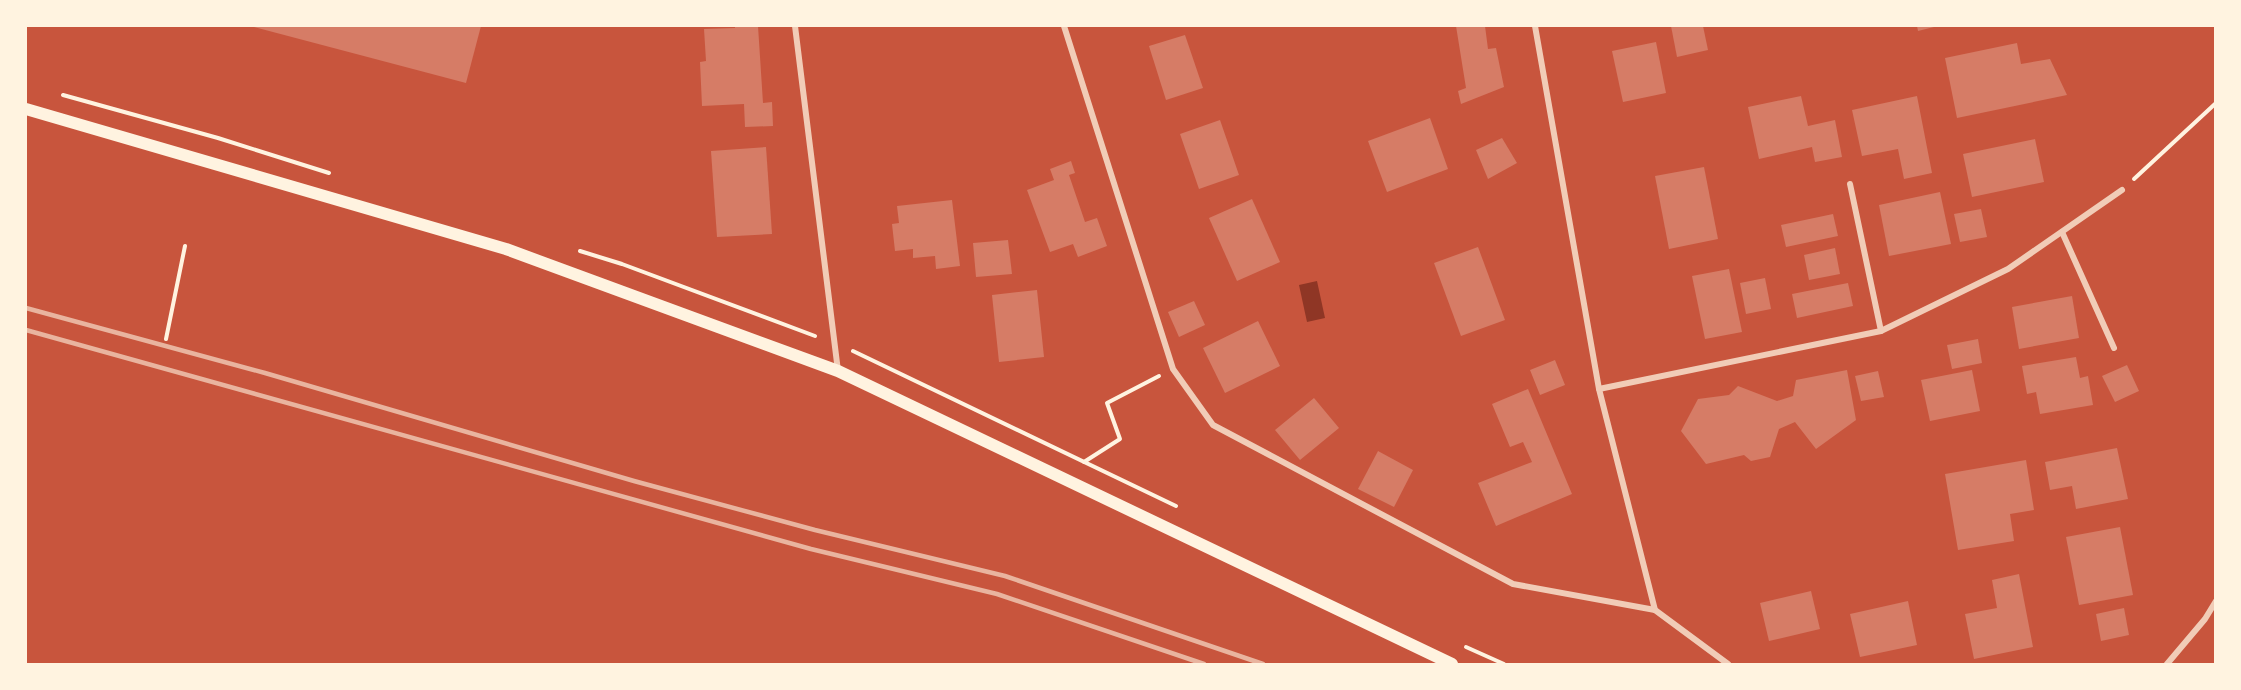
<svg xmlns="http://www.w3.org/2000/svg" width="2241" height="690" font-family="'Space Grotesk',sans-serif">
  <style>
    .water { fill: #8f3625 }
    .building { fill: #d67c66 }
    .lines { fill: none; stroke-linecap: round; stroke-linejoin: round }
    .path { stroke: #fff3e0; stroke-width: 4 }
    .minor { stroke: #f1ccb7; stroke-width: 6 }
    .secondary { stroke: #fff3e0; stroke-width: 12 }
    .rail { stroke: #e9b49f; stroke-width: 4.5 }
  </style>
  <rect width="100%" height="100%" fill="#c8553d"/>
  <path class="water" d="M 1317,281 L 1325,318 L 1307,322 L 1299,285 Z"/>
  <g class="building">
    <path d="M 250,26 L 481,26 L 466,83 Z"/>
    <path d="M 735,26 L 758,26 L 763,103 L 772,102 L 773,126 L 745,127 L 744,104 L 702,106 L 700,62 L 706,61 L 704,29 L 735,28 Z"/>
    <path d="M 1456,26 L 1485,26 L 1488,49 L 1496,48 L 1504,87 L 1461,104 L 1458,91 L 1466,88 Z"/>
    <path d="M 1671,26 L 1703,26 L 1708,50 L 1677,57 Z"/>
    <path d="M 1917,26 L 1938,26 L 1918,31 Z"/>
    <path d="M 1185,35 L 1203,88 L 1166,100 L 1149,46 Z"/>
    <path d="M 1656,42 L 1666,93 L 1623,102 L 1612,51 Z"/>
    <path d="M 2017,43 L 2021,64 L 2050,59 L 2067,95 L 1957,118 L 1945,58 Z"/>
    <path d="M 1801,96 L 1808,126 L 1835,120 L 1842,157 L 1815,162 L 1812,147 L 1759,159 L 1748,107 Z"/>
    <path d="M 1917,96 L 1932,173 L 1904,179 L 1898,149 L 1862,156 L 1852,110 Z"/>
    <path d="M 1430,118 L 1448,169 L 1387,192 L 1368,141 Z"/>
    <path d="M 1220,120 L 1239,175 L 1199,189 L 1180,134 Z"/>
    <path d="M 1502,138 L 1517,163 L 1488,179 L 1476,150 Z"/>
    <path d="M 2035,139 L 2044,182 L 1972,197 L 1963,154 Z"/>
    <path d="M 766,147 L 772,234 L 717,237 L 711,151 Z"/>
    <path d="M 1071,161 L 1075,173 L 1069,175 L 1085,222 L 1097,218 L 1107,246 L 1078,257 L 1073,244 L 1050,252 L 1027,190 L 1054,180 L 1050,169 Z"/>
    <path d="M 1704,167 L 1718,239 L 1669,249 L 1655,176 Z"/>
    <path d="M 1940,192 L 1951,244 L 1889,256 L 1879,205 Z"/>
    <path d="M 1252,199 L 1280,262 L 1237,281 L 1209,218 Z"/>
    <path d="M 952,200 L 960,266 L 936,269 L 935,256 L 913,258 L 913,249 L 895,251 L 892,224 L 899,223 L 897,206 Z"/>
    <path d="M 1981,209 L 1987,237 L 1960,242 L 1954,214 Z"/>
    <path d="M 1833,214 L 1838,236 L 1786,247 L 1781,225 Z"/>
    <path d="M 1008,240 L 1012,274 L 976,277 L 973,243 Z"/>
    <path d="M 1478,247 L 1505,320 L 1461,336 L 1434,263 Z"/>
    <path d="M 1835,248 L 1840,274 L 1809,280 L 1804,255 Z"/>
    <path d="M 1729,269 L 1742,332 L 1705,339 L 1692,276 Z"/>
    <path d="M 1765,278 L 1771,309 L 1746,314 L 1740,283 Z"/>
    <path d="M 1848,283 L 1853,306 L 1797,318 L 1792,294 Z"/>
    <path d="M 1037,290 L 1044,357 L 999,362 L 992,295 Z"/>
    <path d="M 2072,296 L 2079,338 L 2019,349 L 2012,307 Z"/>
    <path d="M 1194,301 L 1205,325 L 1179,337 L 1168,312 Z"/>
    <path d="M 1258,321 L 1280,366 L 1225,393 L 1203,348 Z"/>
    <path d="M 1978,339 L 1982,363 L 1952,369 L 1947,345 Z"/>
    <path d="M 2076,357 L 2080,378 L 2088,376 L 2093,405 L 2040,414 L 2036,392 L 2027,394 L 2022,366 Z"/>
    <path d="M 1555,360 L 1565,385 L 1540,395 L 1530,370 Z"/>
    <path d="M 2127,365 L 2139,391 L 2115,402 L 2102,376 Z"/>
    <path d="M 1847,370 L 1856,420 L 1816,449 L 1795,422 L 1779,429 L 1770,457 L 1751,461 L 1744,455 L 1706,464 L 1681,431 L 1698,399 L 1729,395 L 1738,386 L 1777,401 L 1793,396 L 1796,380 Z"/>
    <path d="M 1972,370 L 1980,411 L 1930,421 L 1921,380 Z"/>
    <path d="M 1878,371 L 1884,397 L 1861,401 L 1855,376 Z"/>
    <path d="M 1528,389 L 1572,494 L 1496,526 L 1478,483 L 1532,462 L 1523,442 L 1510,447 L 1492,404 Z"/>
    <path d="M 1314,398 L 1339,428 L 1300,460 L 1275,430 Z"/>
    <path d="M 2117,448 L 2128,499 L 2076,509 L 2072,486 L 2050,490 L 2045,462 Z"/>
    <path d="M 1378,451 L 1413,470 L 1394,507 L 1358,489 Z"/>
    <path d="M 2026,460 L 2034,510 L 2010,514 L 2014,541 L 1958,550 L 1945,474 Z"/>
    <path d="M 2120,527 L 2133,595 L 2079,605 L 2066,537 Z"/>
    <path d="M 2019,574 L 2033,647 L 1974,659 L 1965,614 L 1997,608 L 1992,580 Z"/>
    <path d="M 1811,591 L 1820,629 L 1769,641 L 1760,603 Z"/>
    <path d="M 1908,601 L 1917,645 L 1860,657 L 1850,614 Z"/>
    <path d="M 2124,608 L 2129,635 L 2101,641 L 2096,614 Z"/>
  </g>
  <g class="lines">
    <g class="path">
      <path d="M 63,95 L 218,138 L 329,173"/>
      <path d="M 2134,179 L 2216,103"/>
      <path d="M 580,251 L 622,264 L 815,336"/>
      <path d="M 166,339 L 185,246"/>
      <path d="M 853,351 L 1176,506"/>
      <path d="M 1084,462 L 1120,439 L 1107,403 L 1159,376"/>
      <path d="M 1466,647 L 1504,664"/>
    </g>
    <g class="minor">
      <path d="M 795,26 L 838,371"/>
      <path d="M 1064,26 L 1173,369 L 1213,425 L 1513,584 L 1655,610"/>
      <path d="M 1535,26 L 1599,389 L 1655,610 L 1728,664"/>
      <path d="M 1850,184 L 1881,331"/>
      <path d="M 2062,232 L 2114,348"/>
      <path d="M 1599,389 L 1881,331 L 2008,269 L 2122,190"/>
      <path d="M 2167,664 L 2205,619 L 2216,601"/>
    </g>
    <path class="secondary" d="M 26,109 L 506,249 L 838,371 L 1452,664"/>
    <g class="rail">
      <path d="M 26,308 L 265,373 L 634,481 L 815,530 L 1005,576 L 1263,664"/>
      <path d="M 26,330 L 811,549 L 997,594 L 1204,664"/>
    </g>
  </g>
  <rect width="2241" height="690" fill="none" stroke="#fff3e0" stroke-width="54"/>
</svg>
